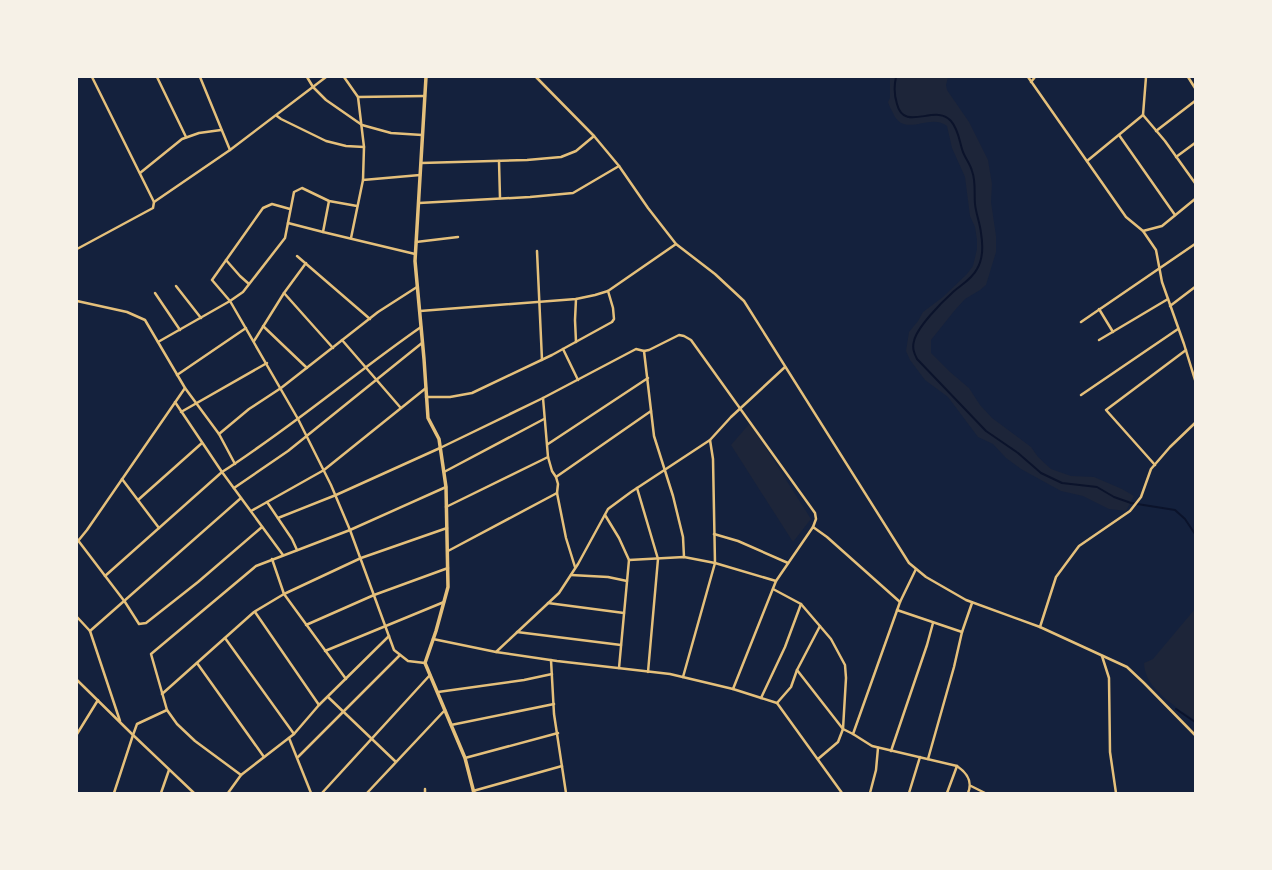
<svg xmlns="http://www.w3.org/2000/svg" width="1272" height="870" font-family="Rubik,sans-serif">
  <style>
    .green { fill: #1d2539 }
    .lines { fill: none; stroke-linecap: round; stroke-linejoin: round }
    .stream { stroke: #0b132b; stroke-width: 2 }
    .minor { stroke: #e5c07b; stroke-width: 2.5 }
    .tertiary { stroke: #e5c07b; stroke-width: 3.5 }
  </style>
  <rect width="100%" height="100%" fill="#14213d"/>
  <g class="green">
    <path d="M 890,77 L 948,77 L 946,85 L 947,90 L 969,122 L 988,160 L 992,184 L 991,202 L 996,236 L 996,252 L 986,285 L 980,290 L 965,299 L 955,310 L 931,340 L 931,353 L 950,372 L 969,388 L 980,405 L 992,418 L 1031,447 L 1038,457 L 1051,469 L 1071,476 L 1094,477 L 1122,489 L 1134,496 L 1126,511 L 1109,509 L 1083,496 L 1061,491 L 1021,469 L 1006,458 L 993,444 L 978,437 L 948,397 L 925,380 L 910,360 L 906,351 L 909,332 L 918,321 L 923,312 L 943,297 L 967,274 L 973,266 L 977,249 L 977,240 L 975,227 L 970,216 L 965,177 L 952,148 L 947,126 C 930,112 904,139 893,113 C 891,109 889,106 888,102 L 890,98 Z"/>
    <path d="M 750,423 L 811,519 L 793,542 L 731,445 Z"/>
    <path d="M 1195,609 L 1195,720 C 1176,707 1144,688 1144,663 L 1153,659 Z"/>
  </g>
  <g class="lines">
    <g class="stream">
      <path d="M 896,77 C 894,86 894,95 897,104 C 904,133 936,103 951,121 C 958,129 959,139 962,149 C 964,157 970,163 972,171 C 976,181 974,193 975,204 C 976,214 980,223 981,233 C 983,245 983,259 977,269 C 972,279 961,285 953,292 C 942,302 917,327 914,341 C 912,348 914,353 917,359 L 986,431 L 1018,453 L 1041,473 L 1062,483 L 1097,487 L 1114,497 L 1131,503 L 1175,510 L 1185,519 L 1195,534"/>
      <path d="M 1176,709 L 1195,722"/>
    </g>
    <g class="minor">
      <path d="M 157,77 L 186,137"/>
      <path d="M 200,77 L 230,150 L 326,77"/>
      <path d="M 307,77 L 313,87 L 326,100 L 362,125 L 391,133 L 422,135"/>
      <path d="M 344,77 L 358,97 L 364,147 L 363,180 L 351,238"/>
      <path d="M 536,77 L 594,136 L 619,166 L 648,208 L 676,244 L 715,274 L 744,301 L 909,563 L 926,577 L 966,600 L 1040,627 L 1127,667 L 1144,683 L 1195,735"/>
      <path d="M 1028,77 L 1126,217 L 1143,231 L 1156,250 L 1162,282 L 1184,344 L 1195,380"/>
      <path d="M 1188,77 L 1195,88"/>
      <path d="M 1031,82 L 1035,77"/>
      <path d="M 358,97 L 425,96"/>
      <path d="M 1143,115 L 1146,77"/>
      <path d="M 277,116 L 281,119 L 326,141 L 346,146 L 364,147"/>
      <path d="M 1156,131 L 1195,101"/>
      <path d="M 1119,135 L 1175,215"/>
      <path d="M 1176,157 L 1195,143"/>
      <path d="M 499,161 L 500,198"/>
      <path d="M 1087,161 L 1143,115 L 1165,141 L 1195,183"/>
      <path d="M 421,163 L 527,160 L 561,157 L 576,151 L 594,136"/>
      <path d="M 140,173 L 182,139 L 199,133 L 221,130"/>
      <path d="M 363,180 L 420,175"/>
      <path d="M 329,201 L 323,232 L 415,254"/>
      <path d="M 154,202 L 230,150"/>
      <path d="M 419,203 L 530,197 L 573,193 L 619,166"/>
      <path d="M 290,209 L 272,204 L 263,208 L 212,280 L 230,301 L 243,292 L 285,238 L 294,192 L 302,188 L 329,201 L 357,206"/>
      <path d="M 288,223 L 323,232"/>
      <path d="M 1143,231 L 1162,226 L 1195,199"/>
      <path d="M 416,242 L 458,237"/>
      <path d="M 77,249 L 153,208 L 154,202 L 92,77"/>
      <path d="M 537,251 L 542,360"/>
      <path d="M 297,256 L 370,319"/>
      <path d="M 226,260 L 240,276 L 249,284"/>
      <path d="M 176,286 L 201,318"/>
      <path d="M 155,293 L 180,330"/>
      <path d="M 284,293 L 333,348"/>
      <path d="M 77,301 L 127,312 L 145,320 L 185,388 L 219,434 L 235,464"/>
      <path d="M 1170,306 L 1195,287"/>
      <path d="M 1099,309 L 1113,332"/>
      <path d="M 420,311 L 576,299 L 595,295 L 608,291 L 676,244"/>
      <path d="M 1081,322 L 1195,244"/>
      <path d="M 263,326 L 307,368"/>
      <path d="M 342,340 L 400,407"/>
      <path d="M 1099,340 L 1168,299"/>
      <path d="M 254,341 L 284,293 L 306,263"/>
      <path d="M 158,342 L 230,301 L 298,419 L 331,485 L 350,530 L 394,650 L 408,661 L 425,663"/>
      <path d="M 576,342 L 575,320 L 576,299"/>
      <path d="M 563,349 L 578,380"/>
      <path d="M 644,351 L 654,436 L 673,496 L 683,537 L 684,557"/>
      <path d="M 177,375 L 246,328"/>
      <path d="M 1081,395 L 1178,329"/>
      <path d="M 426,397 L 450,397 L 472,393 L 552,355 L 612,322 L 614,319 L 613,308 L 608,291"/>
      <path d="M 543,398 L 548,457 L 552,471 L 556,477 L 558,484 L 557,493 L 566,538 L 575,567"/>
      <path d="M 175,402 L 222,472 L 283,555"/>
      <path d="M 181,412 L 267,363"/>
      <path d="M 219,434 L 249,409 L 281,388 L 378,312 L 417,287"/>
      <path d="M 710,440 L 731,417 L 785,367"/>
      <path d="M 548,444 L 648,378"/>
      <path d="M 1155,465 L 1106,410 L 1186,350"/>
      <path d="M 444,472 L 544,419"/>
      <path d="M 556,477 L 651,411"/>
      <path d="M 122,479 L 159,528"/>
      <path d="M 234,488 L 288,451 L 422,343"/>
      <path d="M 637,488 L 658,559 L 648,672"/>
      <path d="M 138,500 L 202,443"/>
      <path d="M 267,502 L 292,539 L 297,550"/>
      <path d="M 446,507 L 548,457"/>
      <path d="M 251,511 L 324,470 L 426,388"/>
      <path d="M 605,515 L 619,538 L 629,560 L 619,668"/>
      <path d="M 278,518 L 336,495 L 440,448 L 543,398 L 636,349 L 644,351 L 649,350 L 679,335 L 684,336 L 691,340 L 815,513 L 816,519 L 813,527"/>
      <path d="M 714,534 L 738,541 L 788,563"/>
      <path d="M 77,539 L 125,602 L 139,624 L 146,623 L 198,582 L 262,527"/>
      <path d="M 78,541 L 87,530 L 185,388"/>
      <path d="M 448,551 L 557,493"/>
      <path d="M 272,559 L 284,594 L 346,679"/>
      <path d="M 629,560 L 684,557 L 715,563 L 776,581"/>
      <path d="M 571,575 L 608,577 L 627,581"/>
      <path d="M 105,576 L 222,472 C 241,460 259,447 277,434 C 326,399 372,361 421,327"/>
      <path d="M 773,589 L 801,604 L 831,639 L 845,665 L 846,678 L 843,729 L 838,742 L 818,759"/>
      <path d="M 548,603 L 624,613"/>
      <path d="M 897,610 L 962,632"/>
      <path d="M 255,612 L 319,705"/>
      <path d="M 77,617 L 90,631 L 120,721"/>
      <path d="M 306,625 L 374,595 L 448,568"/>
      <path d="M 1040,627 L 1056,577 L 1079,546 L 1130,511 L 1141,497 L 1151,469 L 1170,447 L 1195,423"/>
      <path d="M 90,631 L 241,498"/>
      <path d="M 517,632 L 621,645"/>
      <path d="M 225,638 L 294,734"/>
      <path d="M 433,639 L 496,652 L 557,661 L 670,674 L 733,689 L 777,703 L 842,793"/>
      <path d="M 325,651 L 444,602"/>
      <path d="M 496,652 L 559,593 L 578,564 L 608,509 L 631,492 L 710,440 L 713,459 L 715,563 L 683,677"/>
      <path d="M 1102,656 L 1109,678 L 1110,752 L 1116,793"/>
      <path d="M 551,660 L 554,714 L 566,793"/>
      <path d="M 197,663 L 264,757"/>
      <path d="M 797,670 L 843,729 L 853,734 L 872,746 L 957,766 C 967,773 973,781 968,793"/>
      <path d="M 77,680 L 133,735 L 114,793"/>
      <path d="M 733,689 L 776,581 L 813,527 L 827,537 L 900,602"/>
      <path d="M 438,692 L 524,680 L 552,674"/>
      <path d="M 162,694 L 254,612 L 284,594 L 361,558 L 447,528"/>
      <path d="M 328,697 L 396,762"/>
      <path d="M 761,698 L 785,647 L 801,604"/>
      <path d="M 777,703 L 791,687 L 797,670 L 820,626"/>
      <path d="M 167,710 L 137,724 L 133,735 L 194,793"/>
      <path d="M 451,725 L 554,704"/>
      <path d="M 77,734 L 98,700"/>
      <path d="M 853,734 L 900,602 L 916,569"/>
      <path d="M 289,738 L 311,793"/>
      <path d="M 891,751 L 927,645 L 933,623"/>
      <path d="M 298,757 L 400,655"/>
      <path d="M 465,758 L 558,733"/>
      <path d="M 928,759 L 954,667 L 962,632 L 972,603"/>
      <path d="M 241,775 L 195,741 L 177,724 L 167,710 L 151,654 L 256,566 L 350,530 L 446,487"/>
      <path d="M 971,786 L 985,793"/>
      <path d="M 425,789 L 425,793"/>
      <path d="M 473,791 L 562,766"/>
      <path d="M 161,793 L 169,770"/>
      <path d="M 228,793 L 241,775 L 294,734 L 319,705 L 389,636"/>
      <path d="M 322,793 L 430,675"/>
      <path d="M 367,793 L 445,710"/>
      <path d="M 870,793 L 876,770 L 878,748"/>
      <path d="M 909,793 L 920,757"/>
      <path d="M 947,793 L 957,766"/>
    </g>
    <path class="tertiary" d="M 426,77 L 415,261 L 424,359 L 428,418 L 439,439 L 446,487 L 448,587 L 436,631 L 425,663 L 465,758 L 474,793"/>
  </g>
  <rect width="1272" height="870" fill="none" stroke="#f6f1e7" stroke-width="156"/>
</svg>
